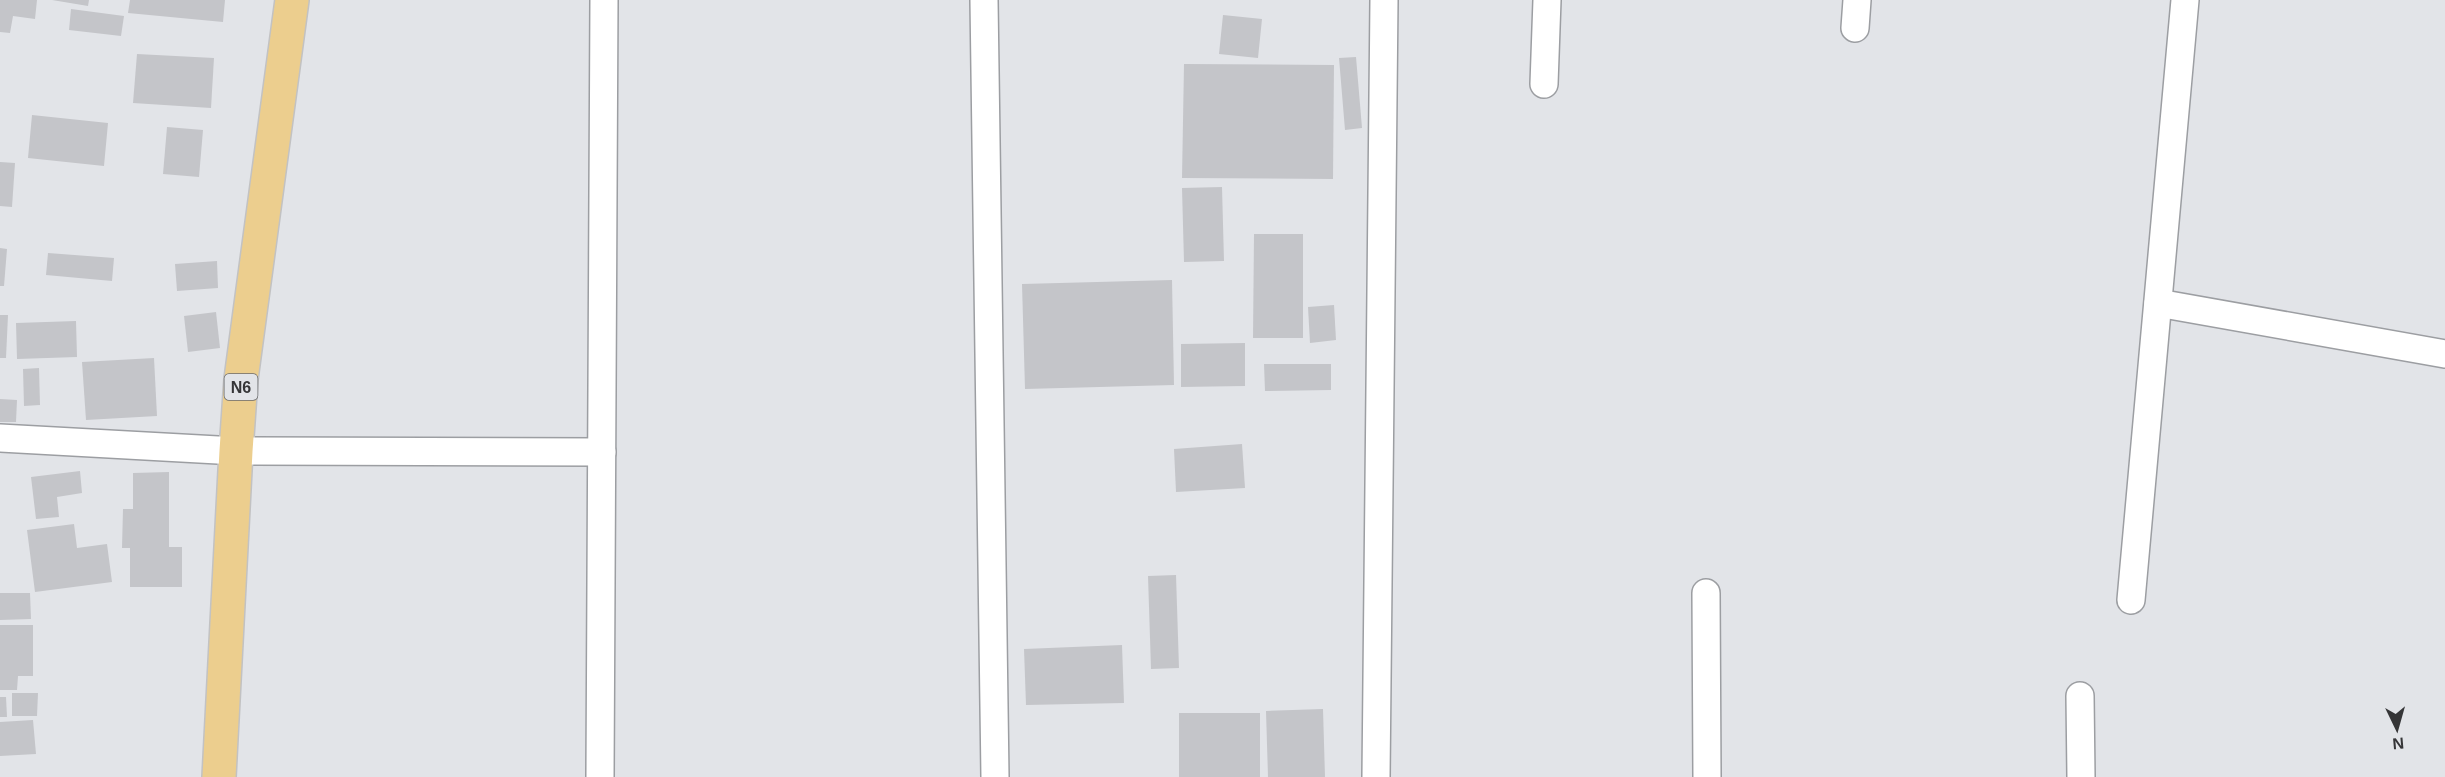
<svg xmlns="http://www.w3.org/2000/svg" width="2445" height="777" font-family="Helvetica,sans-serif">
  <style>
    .building { fill: #c4c5c9 }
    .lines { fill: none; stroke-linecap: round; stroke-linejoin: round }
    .minor-casing { stroke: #9c9ea2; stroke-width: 30 }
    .trunk-casing { stroke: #c2c2c3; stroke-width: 36 }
    .minor { stroke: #fff; stroke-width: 27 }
    .trunk { stroke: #ecce8e; stroke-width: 33 }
    .labels { text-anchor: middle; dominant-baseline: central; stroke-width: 6; stroke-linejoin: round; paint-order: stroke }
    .shield { fill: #e2e4e8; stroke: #696a6c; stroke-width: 1.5 }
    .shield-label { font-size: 16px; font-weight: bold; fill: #353537 }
  </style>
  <rect width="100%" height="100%" fill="#e2e4e8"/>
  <g class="building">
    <path d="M 0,0 L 37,0 L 35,19 L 13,16 L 10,33 L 0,32 Z"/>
    <path d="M 52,0 L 89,0 L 88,6 Z"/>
    <path d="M 130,0 L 225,0 L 223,22 L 128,13 Z"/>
    <path d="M 71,9 L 124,16 L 121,36 L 69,30 Z"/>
    <path d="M 1223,15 L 1262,19 L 1258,58 L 1219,54 Z"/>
    <path d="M 137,54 L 214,58 L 211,108 L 133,103 Z"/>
    <path d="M 1356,57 L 1362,128 L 1345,130 L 1339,58 Z"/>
    <path d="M 1184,64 L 1334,65 L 1333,179 L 1182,178 Z"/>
    <path d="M 32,115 L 108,123 L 104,166 L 28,158 Z"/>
    <path d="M 167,127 L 203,130 L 199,177 L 163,174 Z"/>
    <path d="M 0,162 L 15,163 L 12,207 L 0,206 Z"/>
    <path d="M 1222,187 L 1224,261 L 1184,262 L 1182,188 Z"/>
    <path d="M 1254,234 L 1303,234 L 1303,338 L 1253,338 Z"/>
    <path d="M 0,248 L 7,249 L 4,286 L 0,286 Z"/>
    <path d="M 48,253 L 114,258 L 112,281 L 46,275 Z"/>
    <path d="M 217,261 L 218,288 L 177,291 L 175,264 Z"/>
    <path d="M 1172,280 L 1174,385 L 1025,389 L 1022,284 Z"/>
    <path d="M 1334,305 L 1336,340 L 1310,343 L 1308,307 Z"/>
    <path d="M 216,312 L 220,348 L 188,352 L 184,316 Z"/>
    <path d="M 0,315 L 8,315 L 6,358 L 0,358 Z"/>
    <path d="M 76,321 L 77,357 L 17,359 L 16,323 Z"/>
    <path d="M 1245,343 L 1245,386 L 1181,387 L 1181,344 Z"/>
    <path d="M 154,358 L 157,416 L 86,420 L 82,362 Z"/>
    <path d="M 1264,364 L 1331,364 L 1331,390 L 1265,391 Z"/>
    <path d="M 39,368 L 40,405 L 24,406 L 23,369 Z"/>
    <path d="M 0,399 L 17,400 L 16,422 L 0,422 Z"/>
    <path d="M 1242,444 L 1245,488 L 1176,492 L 1174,449 Z"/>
    <path d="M 80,471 L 82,493 L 57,497 L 59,517 L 36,519 L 31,477 Z"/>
    <path d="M 169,472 L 169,547 L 182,547 L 182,587 L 130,587 L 130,548 L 122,548 L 123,509 L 133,509 L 133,473 Z"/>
    <path d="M 74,524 L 77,548 L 107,544 L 112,582 L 35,592 L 27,530 Z"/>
    <path d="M 1176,575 L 1179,668 L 1151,669 L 1148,576 Z"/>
    <path d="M 0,593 L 30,593 L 31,619 L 0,620 Z"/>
    <path d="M 0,625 L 33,625 L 33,676 L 18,676 L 17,690 L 0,690 Z"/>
    <path d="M 1122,645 L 1124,703 L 1026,705 L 1024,649 Z"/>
    <path d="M 12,693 L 38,693 L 37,716 L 12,716 Z"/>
    <path d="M 0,697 L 6,697 L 7,717 L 0,717 Z"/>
    <path d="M 1323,709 L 1325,777 L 1268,777 L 1266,711 Z"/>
    <rect x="1179" y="713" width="81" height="64"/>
    <path d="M 33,720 L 36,754 L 0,756 L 0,722 Z"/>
  </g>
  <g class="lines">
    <g class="minor-casing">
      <g id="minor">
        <path d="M 984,0 L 995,777"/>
        <path d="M 1855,28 L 1857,0"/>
        <path d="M 1544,84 L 1547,0"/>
        <path d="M 2158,303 L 2445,354"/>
        <path d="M 0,438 L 236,451 L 602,452"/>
        <path d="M 1706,593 L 1707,777"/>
        <path d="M 2131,600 L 2185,0"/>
        <path d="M 2080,696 L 2081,777"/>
        <path d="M 600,777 L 604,0"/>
        <path d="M 1376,777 L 1384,0"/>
      </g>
    </g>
    <g class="trunk-casing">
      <path id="trunk" d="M 219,777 L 236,451 L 241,379 L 292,0"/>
    </g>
    <use href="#minor" class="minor"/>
    <use href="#trunk" class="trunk"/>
  </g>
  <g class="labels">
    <rect class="shield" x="224.5" y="374" width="33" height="26" rx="4.5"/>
    <g class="shield-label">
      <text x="241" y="387">N6</text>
    </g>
  </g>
  <g transform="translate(2397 729) rotate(175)" stroke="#e2e4e8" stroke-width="4.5" paint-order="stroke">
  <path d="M0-4.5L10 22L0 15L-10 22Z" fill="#353537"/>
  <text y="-9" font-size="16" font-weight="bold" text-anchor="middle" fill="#353537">N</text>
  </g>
</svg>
